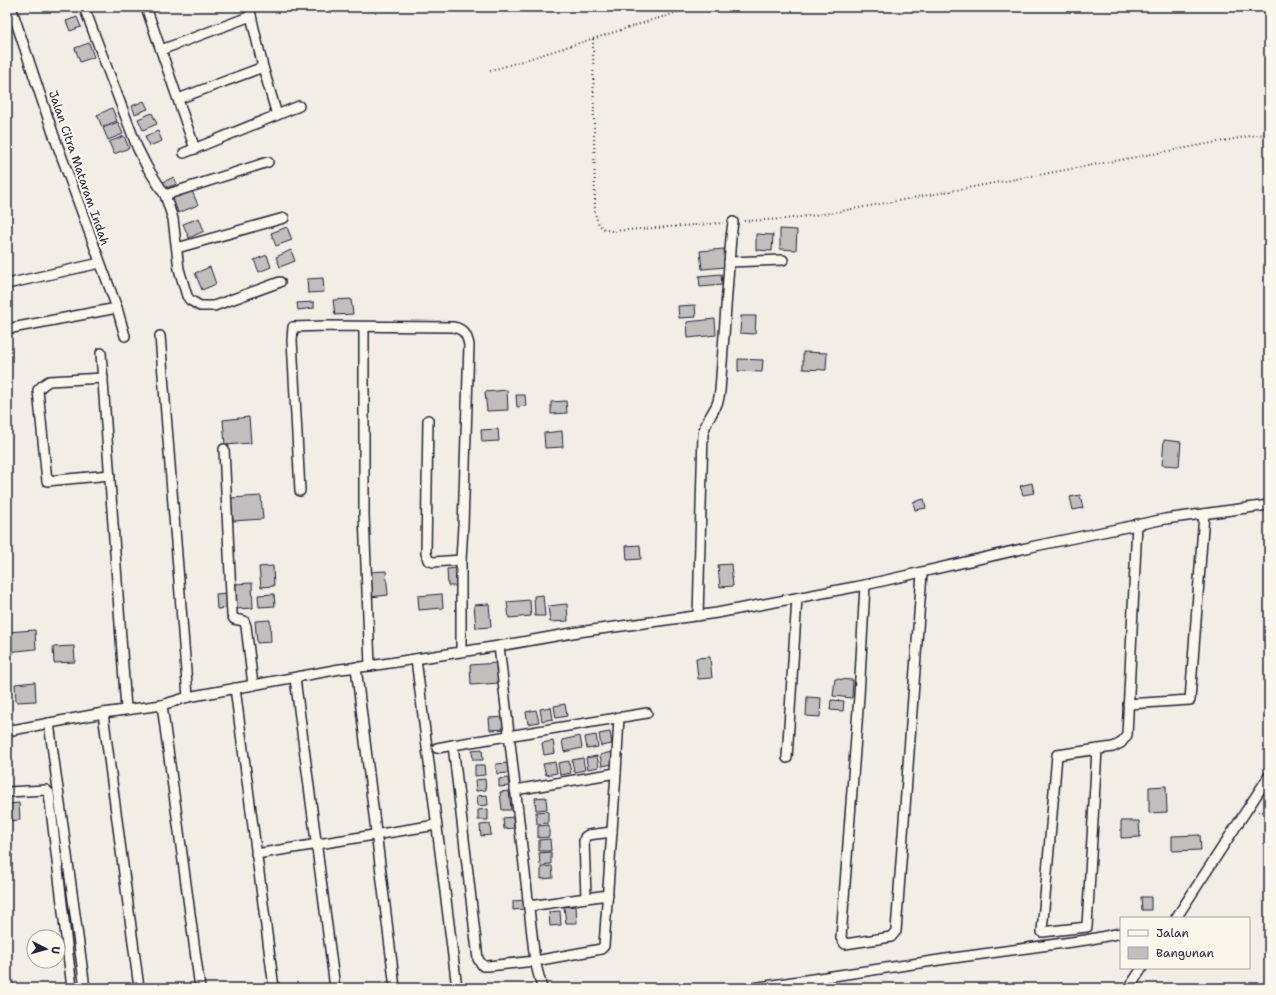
<svg xmlns="http://www.w3.org/2000/svg" width="1276" height="995" font-family="'Shantell Sans',sans-serif">
  <style>
    .building { fill: #c2bebe; stroke: #22223b }
    .lines { fill: none; stroke-linecap: round; stroke-linejoin: round }
    .street-casing { stroke: #22223b; stroke-width: 12 }
    .path { stroke: #22223b; stroke-width: 2; stroke-dasharray: 1 3; stroke-linecap: butt }
    .street { stroke: #fbf7ec; stroke-width: 9 }
    .labels { text-anchor: middle; dominant-baseline: central; stroke-width: 4; stroke-linejoin: round; paint-order: stroke }
    .street-label { font-size: 12px; fill: #22223b; stroke: #fbf7ec }
  </style>
  <rect width="100%" height="100%" fill="#f2eee5"/>
  <filter id="ink" filterUnits="userSpaceOnUse"><feTurbulence type="fractalNoise" baseFrequency=".025" numOctaves="2"/><feDisplacementMap in="SourceGraphic" scale="8" xChannelSelector="R" yChannelSelector="G"/><feConvolveMatrix kernelMatrix="1 2 1 2 8 2 1 2 1" color-interpolation-filters="sRGB"/></filter>
  <g filter="url(#ink)">
    <g class="building">
      <path d="M 77,17 L 81,27 L 70,31 L 66,21 Z"/>
      <path d="M 89,43 L 94,57 L 80,62 L 75,48 Z"/>
      <path d="M 144,101 L 148,109 L 135,114 L 132,106 Z"/>
      <path d="M 112,108 L 117,121 L 102,127 L 97,115 Z"/>
      <path d="M 152,113 L 157,124 L 143,130 L 138,119 Z"/>
      <path d="M 118,122 L 123,134 L 108,140 L 103,128 Z"/>
      <path d="M 158,131 L 162,141 L 149,146 L 145,136 Z"/>
      <path d="M 124,136 L 129,148 L 114,154 L 109,142 Z"/>
      <path d="M 174,177 L 177,184 L 166,188 L 163,182 Z"/>
      <path d="M 192,191 L 198,205 L 178,213 L 173,198 Z"/>
      <path d="M 199,218 L 204,231 L 189,238 L 183,224 Z"/>
      <path d="M 287,227 L 292,240 L 276,246 L 271,233 Z"/>
      <path d="M 780,229 L 797,230 L 796,250 L 780,249 Z"/>
      <path d="M 756,234 L 773,235 L 772,251 L 756,250 Z"/>
      <path d="M 724,249 L 726,267 L 702,269 L 700,251 Z"/>
      <path d="M 291,250 L 295,261 L 280,267 L 276,257 Z"/>
      <path d="M 267,255 L 271,267 L 259,272 L 254,260 Z"/>
      <path d="M 210,267 L 216,284 L 202,290 L 195,273 Z"/>
      <path d="M 721,274 L 722,285 L 700,287 L 699,276 Z"/>
      <path d="M 323,278 L 324,292 L 308,293 L 307,279 Z"/>
      <path d="M 351,299 L 353,314 L 335,315 L 333,300 Z"/>
      <path d="M 314,302 L 314,308 L 298,310 L 297,303 Z"/>
      <path d="M 695,305 L 696,317 L 679,318 L 678,306 Z"/>
      <path d="M 741,316 L 756,316 L 755,334 L 740,333 Z"/>
      <path d="M 715,319 L 716,335 L 688,338 L 687,322 Z"/>
      <path d="M 803,352 L 827,353 L 826,370 L 803,369 Z"/>
      <path d="M 738,359 L 763,360 L 762,372 L 738,371 Z"/>
      <path d="M 507,390 L 508,410 L 487,411 L 485,392 Z"/>
      <path d="M 516,395 L 525,395 L 526,406 L 517,407 Z"/>
      <path d="M 566,401 L 567,413 L 551,414 L 551,402 Z"/>
      <path d="M 249,417 L 251,443 L 225,445 L 223,420 Z"/>
      <path d="M 498,429 L 499,441 L 482,442 L 481,430 Z"/>
      <path d="M 562,431 L 563,447 L 545,448 L 544,433 Z"/>
      <path d="M 1164,440 L 1181,442 L 1179,466 L 1162,465 Z"/>
      <path d="M 1032,483 L 1034,493 L 1023,495 L 1020,486 Z"/>
      <path d="M 1080,495 L 1083,508 L 1073,510 L 1070,497 Z"/>
      <path d="M 261,496 L 263,519 L 233,521 L 231,498 Z"/>
      <path d="M 924,499 L 926,508 L 915,510 L 913,502 Z"/>
      <path d="M 640,545 L 641,559 L 627,560 L 626,546 Z"/>
      <path d="M 731,564 L 733,586 L 720,587 L 718,565 Z"/>
      <path d="M 273,566 L 274,586 L 261,587 L 259,567 Z"/>
      <path d="M 457,568 L 458,586 L 448,586 L 447,569 Z"/>
      <path d="M 386,571 L 388,595 L 370,597 L 368,572 Z"/>
      <path d="M 252,583 L 253,608 L 236,609 L 234,584 Z"/>
      <path d="M 227,593 L 228,608 L 217,609 L 216,594 Z"/>
      <path d="M 274,594 L 275,606 L 259,607 L 258,595 Z"/>
      <path d="M 442,594 L 443,608 L 419,610 L 418,596 Z"/>
      <path d="M 543,595 L 545,616 L 535,616 L 534,596 Z"/>
      <path d="M 530,600 L 531,616 L 509,618 L 507,602 Z"/>
      <path d="M 489,604 L 491,627 L 476,628 L 474,605 Z"/>
      <path d="M 567,604 L 568,621 L 550,622 L 548,606 Z"/>
      <path d="M 270,620 L 271,642 L 257,643 L 255,621 Z"/>
      <path d="M 35,630 L 36,649 L 7,652 L 7,632 Z"/>
      <path d="M 74,646 L 75,662 L 54,663 L 53,647 Z"/>
      <path d="M 710,657 L 712,678 L 698,679 L 696,658 Z"/>
      <path d="M 497,663 L 499,683 L 471,685 L 470,665 Z"/>
      <path d="M 835,679 L 853,680 L 852,698 L 833,696 Z"/>
      <path d="M 35,682 L 36,701 L 16,702 L 15,684 Z"/>
      <path d="M 807,697 L 821,698 L 820,717 L 806,716 Z"/>
      <path d="M 831,700 L 844,701 L 843,711 L 830,710 Z"/>
      <path d="M 565,704 L 567,716 L 556,718 L 554,706 Z"/>
      <path d="M 551,707 L 553,719 L 542,721 L 540,709 Z"/>
      <path d="M 536,710 L 539,722 L 528,724 L 526,712 Z"/>
      <path d="M 505,717 L 506,729 L 490,730 L 489,718 Z"/>
      <path d="M 610,732 L 612,744 L 601,746 L 599,734 Z"/>
      <path d="M 596,735 L 598,747 L 587,749 L 585,737 Z"/>
      <path d="M 580,736 L 582,748 L 564,752 L 562,740 Z"/>
      <path d="M 553,741 L 555,753 L 544,755 L 542,743 Z"/>
      <path d="M 482,749 L 483,760 L 473,760 L 472,750 Z"/>
      <path d="M 611,752 L 613,764 L 602,766 L 600,755 Z"/>
      <path d="M 597,756 L 599,767 L 588,769 L 586,758 Z"/>
      <path d="M 583,758 L 585,770 L 574,772 L 572,760 Z"/>
      <path d="M 569,761 L 571,773 L 560,775 L 558,763 Z"/>
      <path d="M 555,762 L 557,773 L 546,775 L 543,764 Z"/>
      <path d="M 508,763 L 509,773 L 497,774 L 496,764 Z"/>
      <path d="M 475,765 L 484,765 L 485,775 L 475,776 Z"/>
      <path d="M 508,778 L 509,786 L 499,787 L 499,779 Z"/>
      <path d="M 485,779 L 486,790 L 476,791 L 475,780 Z"/>
      <path d="M 1166,786 L 1167,812 L 1149,813 L 1149,787 Z"/>
      <path d="M 509,791 L 511,810 L 502,810 L 500,792 Z"/>
      <path d="M 487,795 L 488,805 L 478,806 L 477,796 Z"/>
      <path d="M 546,797 L 547,809 L 536,810 L 535,798 Z"/>
      <path d="M 19,803 L 20,820 L 7,821 L 7,804 Z"/>
      <path d="M 488,809 L 488,820 L 478,820 L 478,810 Z"/>
      <path d="M 548,811 L 548,823 L 537,824 L 536,812 Z"/>
      <path d="M 513,817 L 514,828 L 504,829 L 503,818 Z"/>
      <path d="M 1121,821 L 1139,821 L 1140,837 L 1121,838 Z"/>
      <path d="M 490,824 L 491,835 L 481,836 L 480,825 Z"/>
      <path d="M 549,825 L 549,837 L 538,838 L 538,826 Z"/>
      <path d="M 1200,835 L 1201,850 L 1172,851 L 1172,836 Z"/>
      <path d="M 550,839 L 551,851 L 539,851 L 539,840 Z"/>
      <path d="M 551,852 L 551,864 L 540,865 L 539,853 Z"/>
      <path d="M 552,866 L 553,878 L 541,879 L 541,867 Z"/>
      <path d="M 1141,897 L 1151,897 L 1151,910 L 1142,910 Z"/>
      <path d="M 524,900 L 525,909 L 513,910 L 513,901 Z"/>
      <path d="M 576,906 L 577,923 L 566,923 L 564,907 Z"/>
      <path d="M 560,911 L 561,925 L 550,926 L 549,912 Z"/>
    </g>
    <g class="lines">
      <g class="street-casing">
        <g id="street">
          <path d="M 11,7 L 53,133 L 117,308 L 125,336"/>
          <path d="M 84,7 L 137,147 L 147,167 L 165,195 L 173,219 L 179,269 L 187,296 L 190,300 L 200,306 L 214,306 L 280,282"/>
          <path d="M 146,7 L 195,149"/>
          <path d="M 161,50 L 251,16"/>
          <path d="M 178,99 L 263,67"/>
          <path d="M 277,115 L 299,106"/>
          <path d="M 184,153 L 277,115 L 263,67 L 249,7"/>
          <path d="M 165,195 L 268,162"/>
          <path d="M 177,248 L 284,218"/>
          <path d="M 729,262 L 783,260"/>
          <path d="M 7,284 L 100,263"/>
          <path d="M 364,327 L 364,515 L 370,666"/>
          <path d="M 7,329 L 117,308"/>
          <path d="M 160,336 L 188,697"/>
          <path d="M 101,353 L 126,709"/>
          <path d="M 103,378 L 49,381 L 43,385 L 38,390 L 47,481 L 110,475"/>
          <path d="M 428,420 L 426,553 L 428,560 L 433,562 L 461,560"/>
          <path d="M 224,449 L 232,615 L 234,619 L 244,621 L 246,626 L 253,685"/>
          <path d="M 300,491 L 292,340 L 293,327 L 325,326 L 453,327 C 464,329 467,335 469,345 L 463,525 L 461,560 L 461,651"/>
          <path d="M 865,585 L 859,696 L 841,938 L 845,944 L 891,937 L 896,931 L 922,573"/>
          <path d="M 698,616 L 703,434 C 705,422 712,415 717,404 C 719,400 719,396 720,391 L 731,237 L 733,222"/>
          <path d="M 499,646 L 535,961 L 488,966 L 483,966 L 478,959 L 453,745 L 647,713"/>
          <path d="M 416,659 L 457,988"/>
          <path d="M 356,667 L 395,988"/>
          <path d="M 295,678 L 335,988"/>
          <path d="M 235,688 L 274,988"/>
          <path d="M 1128,704 L 1190,700 L 1204,514"/>
          <path d="M 162,705 L 200,988"/>
          <path d="M 103,713 L 139,988"/>
          <path d="M 49,723 L 85,988"/>
          <path d="M 7,731 L 103,713 L 162,705 L 188,697 L 340,669 L 370,666 L 499,646 L 578,632 L 717,613 L 865,585 L 1035,546 L 1165,519 L 1269,505"/>
          <path d="M 437,748 L 453,745"/>
          <path d="M 1097,749 L 1087,927 L 1042,932 L 1057,755 L 1113,747 L 1121,743 L 1127,735 L 1137,524"/>
          <path d="M 787,758 L 797,598"/>
          <path d="M 515,790 L 616,773"/>
          <path d="M 7,792 L 46,790 L 49,793 L 72,988"/>
          <path d="M 256,854 L 436,825"/>
          <path d="M 586,897 L 584,841 L 585,837 L 588,835 L 612,832"/>
          <path d="M 529,906 L 608,895"/>
          <path d="M 1176,918 L 1269,776"/>
          <path d="M 7,982 L 8,988"/>
          <path d="M 542,988 L 535,961 L 596,950 L 601,949 L 604,946 L 616,773 L 619,717"/>
          <path d="M 753,988 L 946,959 L 1086,940 L 1121,933"/>
          <path d="M 1129,988 L 1142,968"/>
        </g>
      </g>
      <g class="path">
        <path d="M 593,39 L 595,212 C 597,223 600,230 613,231 L 723,223"/>
        <path d="M 490,71 L 694,7"/>
        <path d="M 744,221 L 785,219 L 831,213 L 1256,135 L 1269,134"/>
        <path d="M 1258,811 L 1269,813"/>
      </g>
      <use href="#street" class="street"/>
    </g>
  </g>
  <g class="labels">
    <g class="street-label">
      <text transform="translate(79 168) rotate(71)">Jalan Citra Mataram Indah</text>
    </g>
  </g>
  <rect width="1276" height="995" fill="none" stroke="#fbf7ec" stroke-width="24"/>
  <rect x="12" y="12" width="1252" height="971" fill="none" stroke="#22223b" stroke-width="1.5" filter="url(#ink)"/>
  <rect x="1120" y="917" width="130" height="52" fill="#fbf7ec" stroke="#a4a2a5"/>
  <rect x="1128" y="930" width="20" height="6" fill="#fbf7ec" stroke="#a4a2a5"/>
  <text x="1156" y="937" font-size="12" fill="#22223b">Jalan</text>
  <rect x="1128" y="947" width="20" height="12" fill="#c2bebe" stroke="#a4a2a5"/>
  <text x="1156" y="957" font-size="12" fill="#22223b">Bangunan</text>
  <g transform="translate(46 949) rotate(96)"><circle r="19" fill="#fbf7ec" stroke="#a4a2a5"/>
  <path d="M0-3L7 15L0 10L-7 15Z" fill="#22223b"/>
  <text y="-6" font-size="11" font-weight="bold" text-anchor="middle" fill="#22223b">U</text>
  </g>
</svg>
